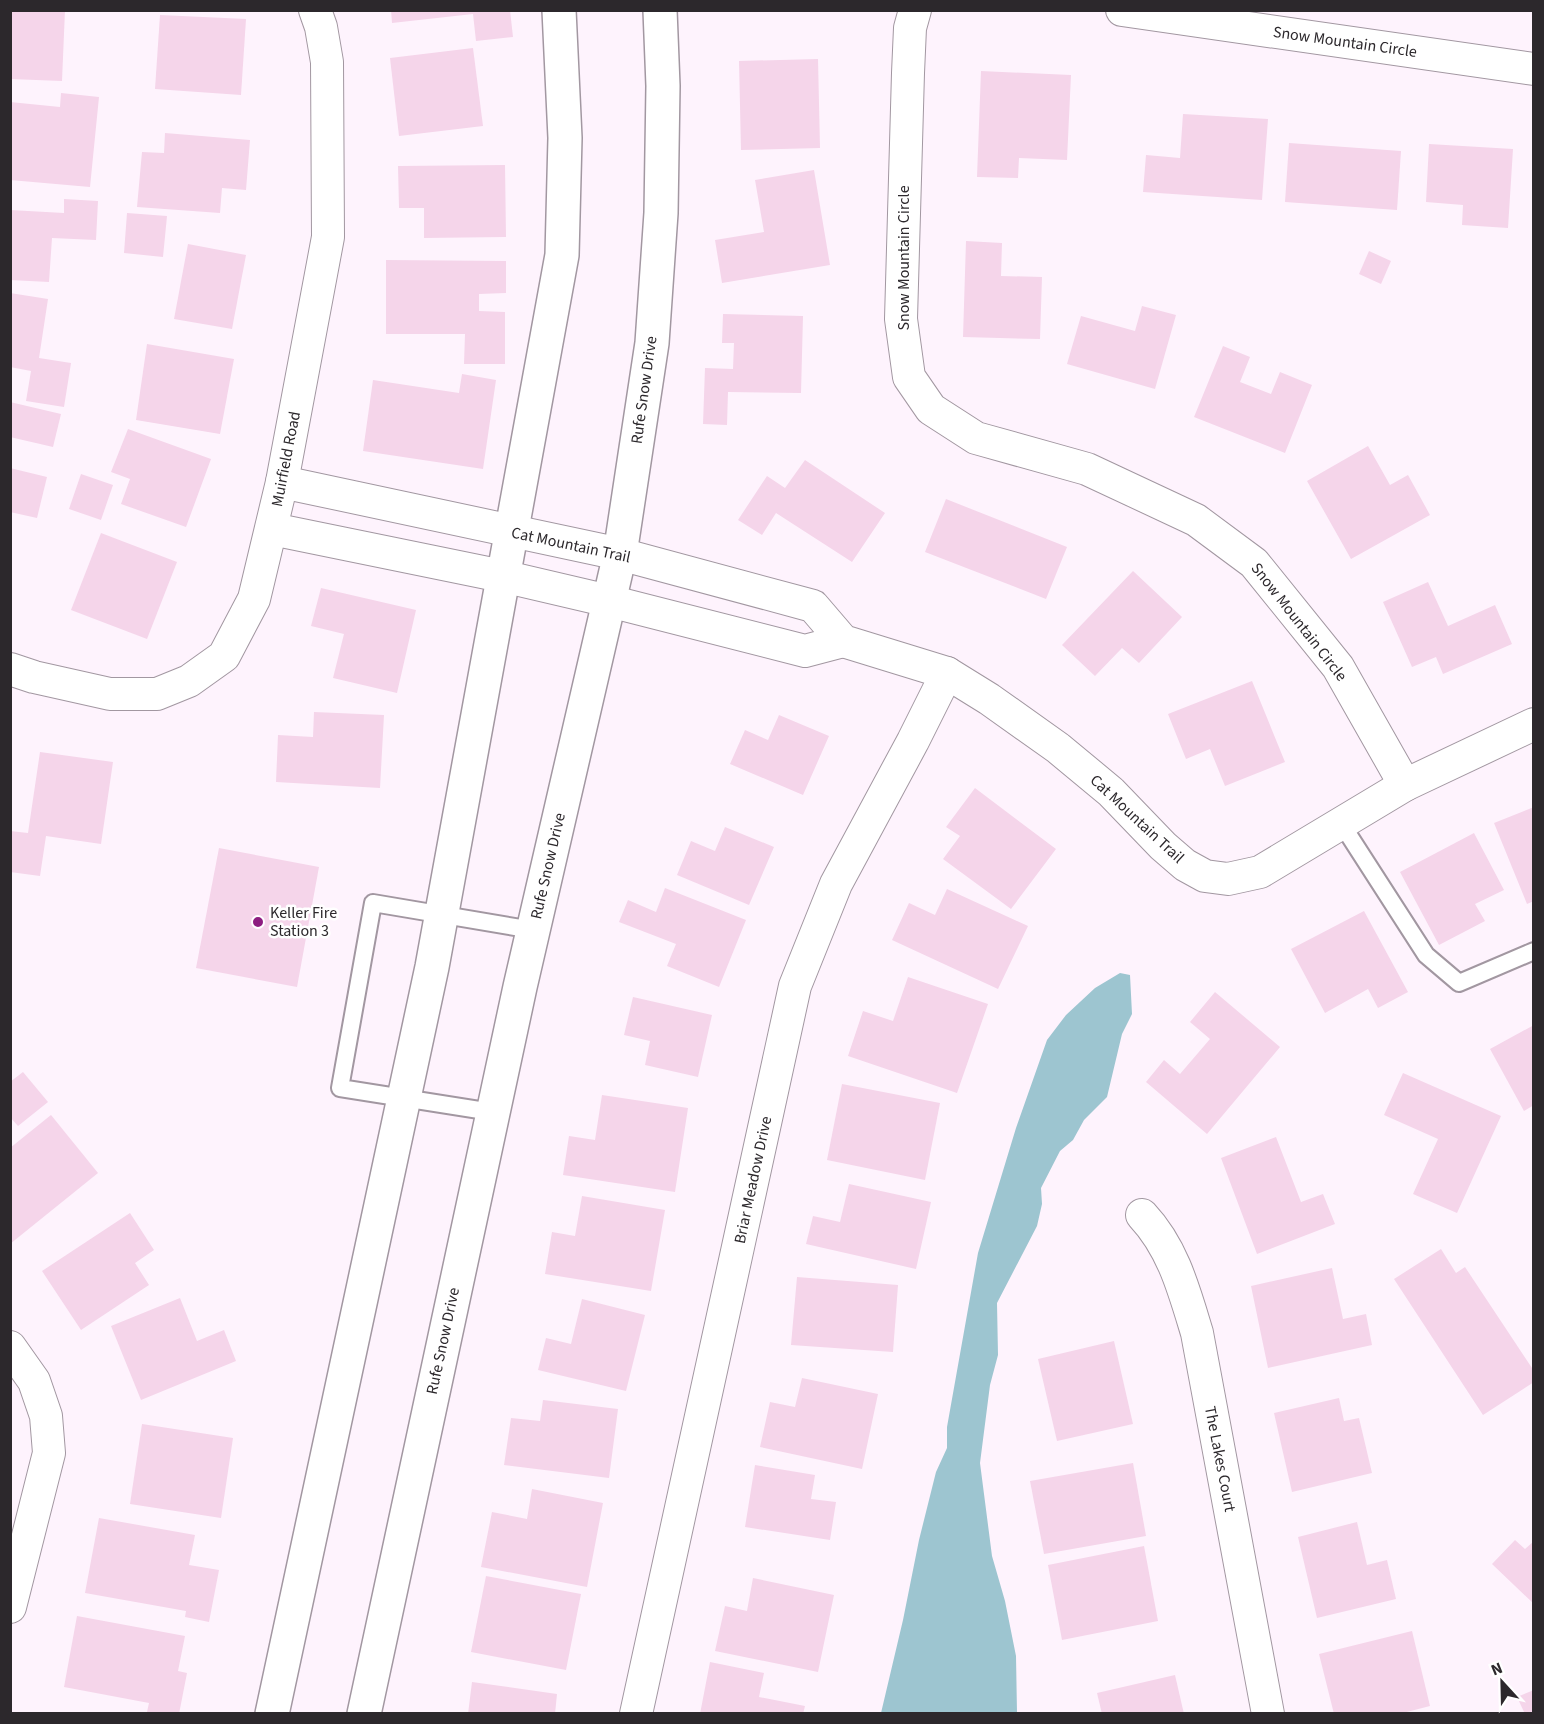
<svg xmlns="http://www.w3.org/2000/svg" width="1544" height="1724" font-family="'Source Sans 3',sans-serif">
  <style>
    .water { fill: #9dc5d0 }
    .building { fill: #f5d5ea }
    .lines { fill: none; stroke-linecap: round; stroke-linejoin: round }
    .service-casing { stroke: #a297a1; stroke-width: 20 }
    .minor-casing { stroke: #a297a1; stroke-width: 34 }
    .secondary-casing { stroke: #a297a1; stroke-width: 36 }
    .service { stroke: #fff; stroke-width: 16 }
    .minor { stroke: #fff; stroke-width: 32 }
    .secondary { stroke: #fff; stroke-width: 33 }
    .poi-dot { fill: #8d1d80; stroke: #fff; stroke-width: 2 }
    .labels { text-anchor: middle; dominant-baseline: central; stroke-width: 5; stroke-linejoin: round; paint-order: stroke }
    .street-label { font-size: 16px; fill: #2c282c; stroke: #fff }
    .poi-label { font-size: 16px; fill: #2c282c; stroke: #fff; text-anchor: start }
  </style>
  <rect width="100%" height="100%" fill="#fef3fd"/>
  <path class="water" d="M 1120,973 L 1130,975 L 1132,1014 L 1122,1034 L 1107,1097 L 1084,1120 L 1073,1140 L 1060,1151 L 1041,1188 L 1042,1204 L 1037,1226 L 997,1303 L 998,1355 L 990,1385 L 980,1463 L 992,1556 L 1005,1601 L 1016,1656 L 1017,1713 L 881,1713 L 903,1620 L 919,1540 L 936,1472 L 947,1448 L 947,1427 L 978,1253 L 1016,1128 L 1047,1040 L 1066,1015 L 1095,988 Z"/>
  <g class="building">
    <path d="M 10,10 L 65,10 L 62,81 L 10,79 Z"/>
    <path d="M 391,10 L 510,10 L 513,37 L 476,41 L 473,14 L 392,23 Z"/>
    <path d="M 160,15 L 246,19 L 241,95 L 155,89 Z"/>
    <path d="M 473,48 L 483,126 L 399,136 L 390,58 Z"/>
    <path d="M 818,59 L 820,148 L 741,150 L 739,61 Z"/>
    <path d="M 981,71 L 1071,75 L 1067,160 L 1019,158 L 1018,178 L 977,177 Z"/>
    <path d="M 61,93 L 99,97 L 90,187 L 10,180 L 10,102 L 60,107 Z"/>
    <path d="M 1183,114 L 1268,119 L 1262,200 L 1143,192 L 1146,155 L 1180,158 Z"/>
    <path d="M 165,133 L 250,140 L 246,190 L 222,188 L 220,213 L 137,207 L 142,152 L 164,153 Z"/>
    <path d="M 1289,143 L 1401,151 L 1397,210 L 1285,202 Z"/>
    <path d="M 1429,144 L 1513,149 L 1508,228 L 1462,225 L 1463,205 L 1426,202 Z"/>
    <path d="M 505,165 L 506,237 L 424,238 L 424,208 L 399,208 L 398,166 Z"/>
    <path d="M 814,170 L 830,265 L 722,283 L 715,240 L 764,232 L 755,180 Z"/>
    <path d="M 64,199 L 98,201 L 96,240 L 52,238 L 49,282 L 10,280 L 10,210 L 64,213 Z"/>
    <path d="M 127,213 L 167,216 L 163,257 L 124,253 Z"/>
    <path d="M 966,241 L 1002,243 L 1001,276 L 1042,277 L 1040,339 L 963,337 Z"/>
    <path d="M 188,244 L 246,255 L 232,329 L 174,319 Z"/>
    <path d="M 1369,251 L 1391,261 L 1381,284 L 1359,274 Z"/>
    <path d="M 386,260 L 506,261 L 506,293 L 479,294 L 479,311 L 505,312 L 505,364 L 464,364 L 465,334 L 386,334 Z"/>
    <path d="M 10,293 L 48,299 L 39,358 L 71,363 L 64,407 L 26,401 L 31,371 L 10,367 Z"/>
    <path d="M 1142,306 L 1176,315 L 1155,389 L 1067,364 L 1081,316 L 1135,331 Z"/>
    <path d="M 723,314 L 803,316 L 801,393 L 728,392 L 727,425 L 703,424 L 705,368 L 733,369 L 734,343 L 722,343 Z"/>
    <path d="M 147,344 L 234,359 L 220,434 L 136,420 Z"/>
    <path d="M 1223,346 L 1250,357 L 1240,382 L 1271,394 L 1280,372 L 1312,385 L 1285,453 L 1194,417 Z"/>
    <path d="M 462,374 L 496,380 L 483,469 L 363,451 L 373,380 L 459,393 Z"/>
    <path d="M 10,402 L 61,414 L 53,447 L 10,437 Z"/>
    <path d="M 128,429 L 211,459 L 186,527 L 121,504 L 130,479 L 111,472 Z"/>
    <path d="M 1368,446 L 1390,485 L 1408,475 L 1430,515 L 1351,559 L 1307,481 Z"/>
    <path d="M 805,460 L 885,513 L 852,562 L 776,513 L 762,535 L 738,520 L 767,476 L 785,488 Z"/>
    <path d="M 10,468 L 47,477 L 37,518 L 10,512 Z"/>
    <path d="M 81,474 L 113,485 L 101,520 L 69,509 Z"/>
    <path d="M 946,499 L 1067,547 L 1046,599 L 925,552 Z"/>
    <path d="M 101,533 L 177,562 L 147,639 L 71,610 Z"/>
    <path d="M 1133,571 L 1182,617 L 1139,663 L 1122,648 L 1095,676 L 1062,645 Z"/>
    <path d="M 1428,582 L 1448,626 L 1495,605 L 1512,644 L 1443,674 L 1436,657 L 1412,667 L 1383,602 Z"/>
    <path d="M 321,588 L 416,610 L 397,693 L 333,678 L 344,634 L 311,626 Z"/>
    <path d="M 1252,681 L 1285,762 L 1225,786 L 1210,749 L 1186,759 L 1168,714 Z"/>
    <path d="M 314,712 L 384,715 L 380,788 L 276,782 L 278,735 L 313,737 Z"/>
    <path d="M 779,715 L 829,736 L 803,795 L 730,764 L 745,730 L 768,740 Z"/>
    <path d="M 40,752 L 113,762 L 101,844 L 46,836 L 40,876 L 10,872 L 10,831 L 28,833 Z"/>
    <path d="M 975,788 L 1056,849 L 1011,909 L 943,859 L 960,836 L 946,827 Z"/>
    <path d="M 1534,807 L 1534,901 L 1527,904 L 1494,823 Z"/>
    <path d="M 725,827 L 774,847 L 749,905 L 677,875 L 691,841 L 715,851 Z"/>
    <path d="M 1474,833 L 1504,890 L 1475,904 L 1485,921 L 1439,945 L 1400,872 Z"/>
    <path d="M 219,848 L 319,867 L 297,987 L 196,968 Z"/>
    <path d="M 665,888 L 746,920 L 719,987 L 667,966 L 676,944 L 619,922 L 628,900 L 656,912 Z"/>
    <path d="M 947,889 L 1028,926 L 998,989 L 892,940 L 909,903 L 935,915 Z"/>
    <path d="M 1364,911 L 1408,992 L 1378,1008 L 1368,989 L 1325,1013 L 1291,949 Z"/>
    <path d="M 908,977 L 988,1004 L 957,1093 L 848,1056 L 863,1011 L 893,1021 Z"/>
    <path d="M 1215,992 L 1280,1047 L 1207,1134 L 1146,1082 L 1164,1060 L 1180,1074 L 1210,1039 L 1190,1022 Z"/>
    <path d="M 633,997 L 712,1015 L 698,1077 L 645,1065 L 650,1041 L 624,1035 Z"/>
    <path d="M 1534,1025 L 1534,1105 L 1524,1111 L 1490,1049 Z"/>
    <path d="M 23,1072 L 48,1102 L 18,1126 L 10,1117 L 10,1082 Z"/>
    <path d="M 1403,1073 L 1501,1116 L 1457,1213 L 1413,1194 L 1438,1139 L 1384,1115 Z"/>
    <path d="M 842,1084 L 940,1103 L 925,1180 L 827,1160 Z"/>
    <path d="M 602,1095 L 688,1108 L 675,1192 L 563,1175 L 569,1136 L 595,1140 Z"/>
    <path d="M 51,1115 L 98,1173 L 10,1244 L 10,1148 Z"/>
    <path d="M 1276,1137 L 1301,1202 L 1323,1194 L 1335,1224 L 1257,1254 L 1221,1158 Z"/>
    <path d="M 849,1184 L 931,1202 L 916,1269 L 806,1244 L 813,1216 L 840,1222 Z"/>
    <path d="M 582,1196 L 665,1210 L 651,1291 L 545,1274 L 552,1232 L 575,1236 Z"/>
    <path d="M 130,1213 L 154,1250 L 135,1263 L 149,1285 L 81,1330 L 42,1271 Z"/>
    <path d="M 1441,1249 L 1456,1273 L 1465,1267 L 1534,1371 L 1534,1382 L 1483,1415 L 1394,1279 Z"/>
    <path d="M 1332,1268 L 1343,1319 L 1366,1314 L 1372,1345 L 1268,1368 L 1251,1286 Z"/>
    <path d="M 797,1277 L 898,1285 L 893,1352 L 791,1345 Z"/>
    <path d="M 180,1298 L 197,1341 L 224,1330 L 236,1361 L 141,1400 L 111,1326 Z"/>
    <path d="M 582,1299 L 645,1315 L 626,1391 L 538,1370 L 546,1338 L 571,1344 Z"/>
    <path d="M 1114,1341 L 1133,1424 L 1057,1441 L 1038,1359 Z"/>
    <path d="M 802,1378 L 878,1394 L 862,1469 L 760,1447 L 770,1402 L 795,1407 Z"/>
    <path d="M 1339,1398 L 1344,1421 L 1359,1418 L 1372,1473 L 1292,1492 L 1274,1413 Z"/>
    <path d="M 543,1400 L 618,1409 L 609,1478 L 504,1465 L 511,1418 L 540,1421 Z"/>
    <path d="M 142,1424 L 233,1438 L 221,1518 L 130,1504 Z"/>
    <path d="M 1133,1463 L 1146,1536 L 1044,1554 L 1030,1481 Z"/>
    <path d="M 755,1465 L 815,1475 L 811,1499 L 836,1502 L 830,1540 L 745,1527 Z"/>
    <path d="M 532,1489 L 603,1503 L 587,1587 L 481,1567 L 492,1512 L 527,1519 Z"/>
    <path d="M 99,1518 L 195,1535 L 189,1565 L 219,1570 L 209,1622 L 185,1617 L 186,1611 L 85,1593 Z"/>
    <path d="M 1357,1522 L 1367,1565 L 1387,1560 L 1396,1599 L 1317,1618 L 1298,1537 Z"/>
    <path d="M 1515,1540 L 1525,1549 L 1534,1541 L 1534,1604 L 1492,1564 Z"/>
    <path d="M 1144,1546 L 1158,1621 L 1062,1640 L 1048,1565 Z"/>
    <path d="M 486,1576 L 581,1594 L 566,1670 L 471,1652 Z"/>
    <path d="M 753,1578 L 834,1595 L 818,1672 L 715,1651 L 725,1606 L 747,1611 Z"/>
    <path d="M 77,1616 L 185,1636 L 178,1671 L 187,1673 L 179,1714 L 147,1712 L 149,1703 L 64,1687 Z"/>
    <path d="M 1412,1631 L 1430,1706 L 1399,1714 L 1334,1714 L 1319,1654 Z"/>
    <path d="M 710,1662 L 764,1673 L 759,1697 L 805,1706 L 803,1714 L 700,1714 Z"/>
    <path d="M 1175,1675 L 1184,1714 L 1102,1714 L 1097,1693 Z"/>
    <path d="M 472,1682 L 557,1694 L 555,1714 L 468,1714 Z"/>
    <path d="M 1534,1690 L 1534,1714 L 1525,1714 L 1517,1697 Z"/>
  </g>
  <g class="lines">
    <g class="service-casing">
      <g id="service">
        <path d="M 1341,823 L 1426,955 L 1459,983 L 1534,951"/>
        <path d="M 492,1112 L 340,1088 L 373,903 L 533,930"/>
      </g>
    </g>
    <g class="minor-casing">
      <g id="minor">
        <path d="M 915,10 L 910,28 L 908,73 L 901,319 L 909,377 L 931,409 L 976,438 L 1087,469 L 1196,520 L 1254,563 L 1338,667 L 1405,785"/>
        <path d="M 1122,10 L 1534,69"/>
        <path d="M 282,482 L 620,554 L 813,606 L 843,641 L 947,673 L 989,699 L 1058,748 L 1111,792 L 1163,846 L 1185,865 L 1205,876 L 1228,879 L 1260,872 L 1405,785 L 1534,724"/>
        <path d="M 272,529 L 502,576 L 609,601 L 805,651 L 843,641"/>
        <path d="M 10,669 L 34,677 L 110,694 L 157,694 L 189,681 L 224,656 L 254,599 L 282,482 L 328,237 L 327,62 L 321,27 L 315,10"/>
        <path d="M 1142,1215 C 1173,1248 1184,1290 1197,1333 L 1268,1714"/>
        <path d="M 10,1347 L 34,1381 L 46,1416 L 49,1453 L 10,1607"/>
        <path d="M 636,1714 L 795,986 L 836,884 L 913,741 L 947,673"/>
      </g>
    </g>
    <g class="secondary-casing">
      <g id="secondary">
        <path d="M 272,1714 L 432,967 L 562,255 L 565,138 L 559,10"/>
        <path d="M 364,1714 L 520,987 L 620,554 L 652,343 L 661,213 L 663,86 L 660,10"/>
      </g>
    </g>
    <use href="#service" class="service"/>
    <use href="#minor" class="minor"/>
    <use href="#secondary" class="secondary"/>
  </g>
  <circle class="poi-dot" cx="258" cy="922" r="6"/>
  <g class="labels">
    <g class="street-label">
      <text transform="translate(1345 42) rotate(8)">Snow Mountain Circle</text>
      <text transform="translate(904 258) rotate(-90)">Snow Mountain Circle</text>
      <text transform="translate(644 390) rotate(-82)">Rufe Snow Drive</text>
      <text transform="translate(286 459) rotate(-79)">Muirfield Road</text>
      <text transform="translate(571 545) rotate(12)">Cat Mountain Trail</text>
      <text transform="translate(1299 622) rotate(52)">Snow Mountain Circle</text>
      <text transform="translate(1137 819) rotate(43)">Cat Mountain Trail</text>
      <text transform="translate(548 866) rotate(-77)">Rufe Snow Drive</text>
      <text transform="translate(753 1180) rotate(-78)">Briar Meadow Drive</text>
      <text transform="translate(443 1341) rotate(-78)">Rufe Snow Drive</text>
      <text transform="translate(1220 1459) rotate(79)">The Lakes Court</text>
    </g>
    <g class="poi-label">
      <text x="270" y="913">Keller Fire<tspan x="270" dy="18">Station 3</tspan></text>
    </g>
  </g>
  <rect width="1544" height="1724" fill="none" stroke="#2c282c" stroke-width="24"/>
  <g transform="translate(1502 1682) rotate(338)" stroke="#ffffff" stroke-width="4.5" paint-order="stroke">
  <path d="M0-4.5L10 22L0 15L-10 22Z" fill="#2c282c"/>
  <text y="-9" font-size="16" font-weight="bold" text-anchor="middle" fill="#2c282c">N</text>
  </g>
</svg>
